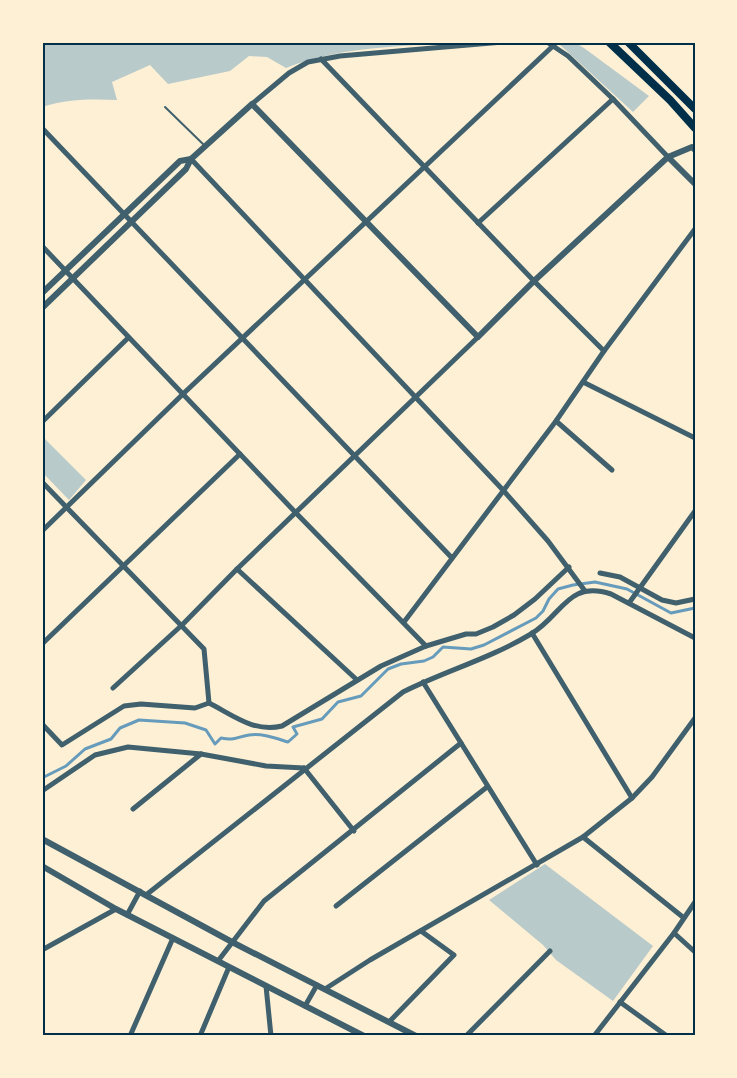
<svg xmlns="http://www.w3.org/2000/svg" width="737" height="1078" font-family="'Titillium Web',sans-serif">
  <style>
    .green { fill: #b9caca }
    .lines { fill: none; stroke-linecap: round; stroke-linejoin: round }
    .stream { stroke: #669bbc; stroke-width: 3 }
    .service { stroke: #3f606c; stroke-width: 2 }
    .minor { stroke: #3f606c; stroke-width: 5 }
    .tertiary { stroke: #3f606c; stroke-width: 6 }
    .trunk { stroke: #003049; stroke-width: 8 }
    .neatline { fill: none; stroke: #003049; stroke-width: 2 }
  </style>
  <rect width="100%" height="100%" fill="#fdf0d5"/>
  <g class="green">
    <path d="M 42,42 L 466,42 C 406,47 342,45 286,68 L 267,57 L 249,56 L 230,71 L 168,84 L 150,65 L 112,82 L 117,100 C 91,99 67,99 42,107 Z"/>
    <path d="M 557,42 L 574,42 L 584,48 L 649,96 L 633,112 Z"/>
    <path d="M 42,436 L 86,480 L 69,500 L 42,472 Z"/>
    <path d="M 545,864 L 653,946 L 613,1001 L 556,960 L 543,945 L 489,900 Z"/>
  </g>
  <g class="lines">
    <path class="stream" d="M 42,778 L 66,766 L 85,749 L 111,739 L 120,728 L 139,720 L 185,723 L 206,730 L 215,744 L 221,738 C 235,741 236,737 249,735 C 262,733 275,738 288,742 L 297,734 L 293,727 L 322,719 L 338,702 L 361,696 L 388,669 L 401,664 L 424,661 L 433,657 L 443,647 L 471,649 L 484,645 L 536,618 L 543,611 L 549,599 L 558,589 L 573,585 L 595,582 L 627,589 L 671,613 L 695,608"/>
    <path class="service" d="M 165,107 L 205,146"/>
    <g class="minor">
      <path d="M 547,42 L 568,56 L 613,99 L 668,157"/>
      <path d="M 321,59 L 534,281 L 604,351"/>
      <path d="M 252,104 L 289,73 L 308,62 L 340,56 L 503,42"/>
      <path d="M 42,128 L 452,558"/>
      <path d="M 191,159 L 503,490 L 548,541 L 585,591"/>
      <path d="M 478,223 L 613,99"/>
      <path d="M 42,246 L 296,513 L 426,646"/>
      <path d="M 583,382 L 695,438"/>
      <path d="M 556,421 L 612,470"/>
      <path d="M 42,422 L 128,338"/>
      <path d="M 42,482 L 204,649 L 209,703"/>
      <path d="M 42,531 L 184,393 L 554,45"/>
      <path d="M 237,569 L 357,680"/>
      <path d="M 600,573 L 620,577 L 662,600 L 676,603 L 695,599"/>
      <path d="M 629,603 L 695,511"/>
      <path d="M 404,622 L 556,421 L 604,351 L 695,229"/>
      <path d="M 532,633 L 632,798"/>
      <path d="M 42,644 L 240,454"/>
      <path d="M 423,682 L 537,865"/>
      <path d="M 113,688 L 182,625 L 237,569 L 478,337"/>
      <path d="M 42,724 L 62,745 L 124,706 L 141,704 L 195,708 L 209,703 C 233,715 254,733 282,726 L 381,666 L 426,646 L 466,634 L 476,634 L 493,627 L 514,615 L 535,599 L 569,567"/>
      <path d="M 304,768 L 354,831"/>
      <path d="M 42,791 L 95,755 L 128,747 L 201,754 L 266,766 L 304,768"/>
      <path d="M 133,809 L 201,754"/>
      <path d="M 583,837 L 684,918"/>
      <path d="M 146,895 L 403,692 C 445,671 489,659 531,634 C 563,615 567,580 611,594 L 695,638"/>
      <path d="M 336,906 L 487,787"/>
      <path d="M 127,915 L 140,891"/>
      <path d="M 674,933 L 695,952"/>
      <path d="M 42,950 L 116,909"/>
      <path d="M 218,961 L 264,901 L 461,743"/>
      <path d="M 266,986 L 271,1036"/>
      <path d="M 325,989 L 370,960 L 583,837 L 632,798 L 652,777 L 695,718"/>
      <path d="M 620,1002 L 667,1036"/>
      <path d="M 305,1006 L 317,985"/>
      <path d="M 389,1022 L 454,955 L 421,931"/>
      <path d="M 130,1036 L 173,938"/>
      <path d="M 200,1036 L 229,967"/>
      <path d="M 466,1036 L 550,951"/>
      <path d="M 594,1036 L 674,933 L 695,902"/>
    </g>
    <g class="tertiary">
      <path d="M 668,157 L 695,184"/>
      <path d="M 42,293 L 180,161 L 191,159"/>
      <path d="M 42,308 L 186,169 L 191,159 L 252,104 L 478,337 L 534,281 L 668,157 L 692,147 L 695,150"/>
      <path d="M 42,839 L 232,942 L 416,1036"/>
      <path d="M 42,866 L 116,909 L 364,1036"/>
    </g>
    <g class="trunk">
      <path d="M 609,42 L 670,100 L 695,128"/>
      <path d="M 628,42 L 695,109"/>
    </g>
  </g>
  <rect width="737" height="1078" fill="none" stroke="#fdf0d5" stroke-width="87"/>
  <rect x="44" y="44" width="650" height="990" class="neatline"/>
</svg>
